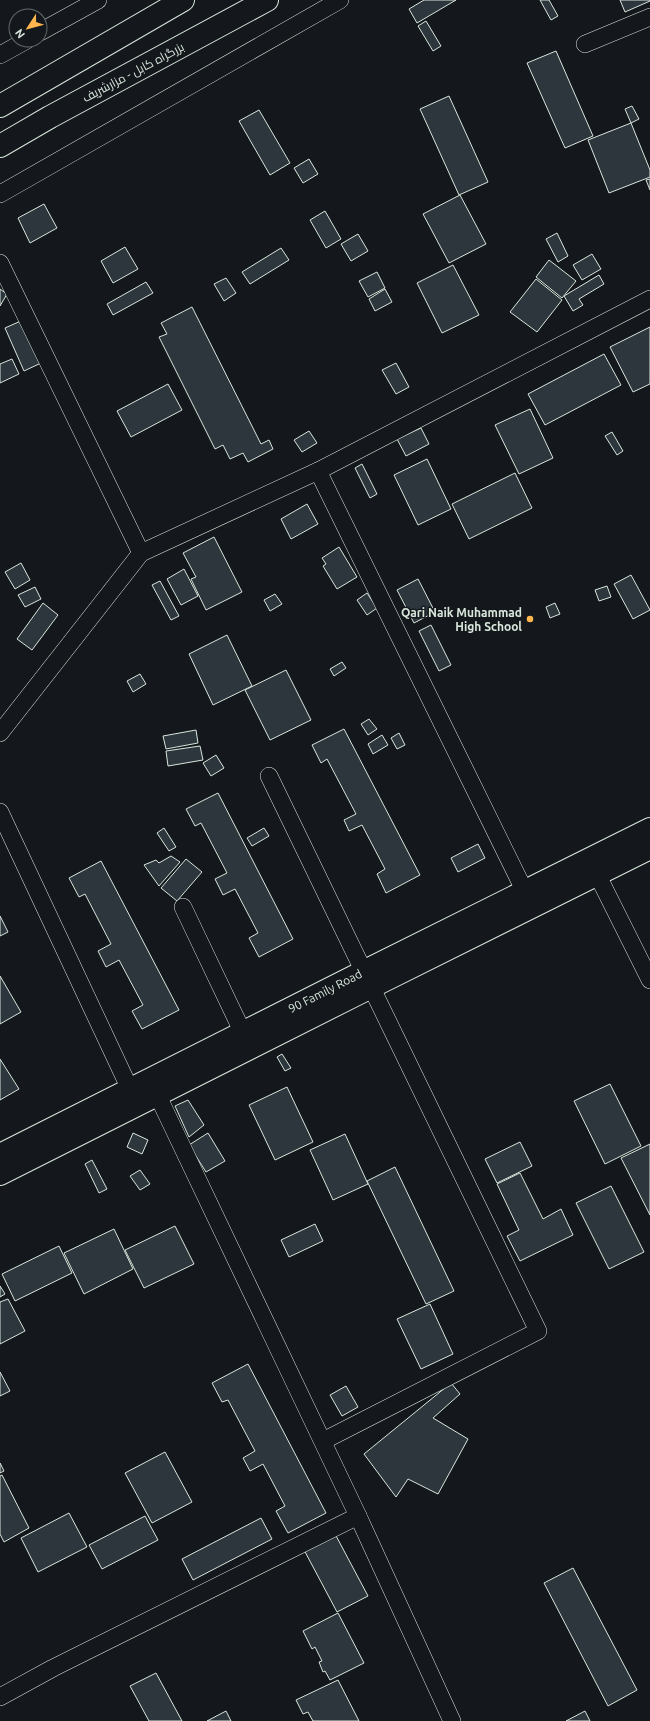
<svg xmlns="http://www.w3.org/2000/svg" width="650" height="1721" font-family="Ubuntu,Cairo,sans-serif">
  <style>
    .building { fill: #2c363c; stroke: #d8e6dc }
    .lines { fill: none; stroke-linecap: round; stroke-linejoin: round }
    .street-casing { stroke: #d8e6dc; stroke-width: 18 }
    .secondary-casing { stroke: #d8e6dc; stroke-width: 24 }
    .highway-casing { stroke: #d8e6dc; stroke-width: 24 }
    .street { stroke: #14181c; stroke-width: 17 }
    .secondary { stroke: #14181c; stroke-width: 22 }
    .highway { stroke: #14181c; stroke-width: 22 }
    .poi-dot { fill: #ffb74d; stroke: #14181c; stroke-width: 1.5 }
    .labels { text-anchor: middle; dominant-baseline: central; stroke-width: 3; stroke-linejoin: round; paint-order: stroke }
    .street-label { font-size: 12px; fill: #d8e6dc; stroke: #14181c }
    .poi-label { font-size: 12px; font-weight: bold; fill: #d8e6dc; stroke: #14181c; text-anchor: end }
  </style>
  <rect width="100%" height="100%" fill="#14181c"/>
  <g class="building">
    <path d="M 424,0 L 456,0 L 417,23 L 409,9 Z"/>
    <path d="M 540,0 L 549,0 L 558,16 L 551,20 Z"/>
    <path d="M 620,0 L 650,0 L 650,1 L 625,12 Z"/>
    <path d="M 426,21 L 441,46 L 433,51 L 418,26 Z"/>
    <path d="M 556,51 L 593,136 L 565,148 L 527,63 Z"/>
    <path d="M 449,96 L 488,182 L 459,195 L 420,109 Z"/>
    <path d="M 632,106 L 639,119 L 631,123 L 625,109 Z"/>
    <path d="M 259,110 L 290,163 L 270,175 L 239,121 Z"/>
    <path d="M 631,123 L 650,170 L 650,177 L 609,193 L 588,140 Z"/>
    <path d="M 309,159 L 318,174 L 303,183 L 294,168 Z"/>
    <path d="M 650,179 L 650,190 L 646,180 Z"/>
    <path d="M 460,195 L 486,244 L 449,263 L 423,214 Z"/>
    <path d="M 44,204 L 57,228 L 30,243 L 18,218 Z"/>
    <path d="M 325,211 L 341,239 L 326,248 L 310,220 Z"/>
    <path d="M 557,233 L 568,256 L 558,262 L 546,239 Z"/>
    <path d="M 358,234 L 368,251 L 351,261 L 341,244 Z"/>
    <path d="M 125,247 L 138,269 L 113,283 L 101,261 Z"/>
    <path d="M 281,248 L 289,260 L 250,284 L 242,272 Z"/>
    <path d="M 592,254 L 601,269 L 582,280 L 573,265 Z"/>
    <path d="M 549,260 L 576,281 L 562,298 L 536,277 Z"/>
    <path d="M 453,265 L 479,315 L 442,333 L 417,283 Z"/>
    <path d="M 377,272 L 385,288 L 368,297 L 359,281 Z"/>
    <path d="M 599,275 L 604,284 L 579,299 L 583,305 L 573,311 L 564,296 Z"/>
    <path d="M 226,278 L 236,293 L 224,301 L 214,284 Z"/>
    <path d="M 536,279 L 562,300 L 537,332 L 510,312 Z"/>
    <path d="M 146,282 L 153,293 L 113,315 L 107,304 Z"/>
    <path d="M 0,289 L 7,294 L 0,306 Z"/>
    <path d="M 385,289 L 392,302 L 375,311 L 369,299 Z"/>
    <path d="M 192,307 L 261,444 L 269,440 L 273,449 L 248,462 L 243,453 L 230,459 L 223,445 L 215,449 L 159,337 L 167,334 L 161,323 Z"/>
    <path d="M 23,320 L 41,363 L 24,371 L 5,328 Z"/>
    <path d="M 650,327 L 650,384 L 633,392 L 610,347 Z"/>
    <path d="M 604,354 L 621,385 L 545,425 L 528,394 Z"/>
    <path d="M 12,359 L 19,374 L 0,383 L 0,364 Z"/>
    <path d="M 396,363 L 409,387 L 396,394 L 382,370 Z"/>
    <path d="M 168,384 L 182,410 L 131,437 L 117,411 Z"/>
    <path d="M 530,409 L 553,458 L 519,474 L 495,425 Z"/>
    <path d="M 421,428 L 429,444 L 406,456 L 397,439 Z"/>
    <path d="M 309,431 L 317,443 L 302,452 L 294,440 Z"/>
    <path d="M 612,432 L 623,451 L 617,455 L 605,436 Z"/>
    <path d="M 427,459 L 451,509 L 418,525 L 394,475 Z"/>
    <path d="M 362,464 L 377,494 L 370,498 L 355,468 Z"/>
    <path d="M 515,473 L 532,508 L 469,539 L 452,504 Z"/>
    <path d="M 307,504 L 318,524 L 291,539 L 281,519 Z"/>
    <path d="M 214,537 L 242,592 L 206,610 L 191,579 L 196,577 L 183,553 Z"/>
    <path d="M 339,547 L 357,577 L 337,589 L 323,566 L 326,564 L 322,558 Z"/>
    <path d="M 21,563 L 30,580 L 15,589 L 5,572 Z"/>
    <path d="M 184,569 L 198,596 L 181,605 L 167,579 Z"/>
    <path d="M 631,575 L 650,610 L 633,619 L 614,584 Z"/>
    <path d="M 418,579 L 435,612 L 414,623 L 397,590 Z"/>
    <path d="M 160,581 L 179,616 L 171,620 L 152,585 Z"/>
    <path d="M 607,586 L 611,597 L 599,601 L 595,590 Z"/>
    <path d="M 35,587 L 41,599 L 25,607 L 18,595 Z"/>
    <path d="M 367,593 L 377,608 L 367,615 L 357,600 Z"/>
    <path d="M 275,594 L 282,604 L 270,611 L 264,600 Z"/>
    <path d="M 43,603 L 58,615 L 32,650 L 17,639 Z"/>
    <path d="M 555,603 L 560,614 L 550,618 L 546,607 Z"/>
    <path d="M 431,625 L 451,665 L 439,671 L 419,631 Z"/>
    <path d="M 227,635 L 252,686 L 213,705 L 189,654 Z"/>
    <path d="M 342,662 L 346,668 L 334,676 L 330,669 Z"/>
    <path d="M 286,670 L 311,720 L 270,740 L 245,690 Z"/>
    <path d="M 140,674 L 146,684 L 133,692 L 127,681 Z"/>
    <path d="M 369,719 L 377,729 L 368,735 L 361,724 Z"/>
    <path d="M 344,729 L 420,875 L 386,893 L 377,874 L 385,869 L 362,825 L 349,831 L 344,820 L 356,814 L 327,759 L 321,763 L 312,745 Z"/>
    <path d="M 196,730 L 198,743 L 166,749 L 163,736 Z"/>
    <path d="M 399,733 L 405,745 L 397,749 L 391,738 Z"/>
    <path d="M 382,735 L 388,745 L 373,754 L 368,744 Z"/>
    <path d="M 200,746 L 203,760 L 168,766 L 166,751 Z"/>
    <path d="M 216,755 L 224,768 L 211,776 L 203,763 Z"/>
    <path d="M 218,793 L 293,939 L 259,957 L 249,938 L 258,933 L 235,889 L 223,895 L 215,879 L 227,873 L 201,823 L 195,826 L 186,809 Z"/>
    <path d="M 164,828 L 176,847 L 169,851 L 157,833 Z"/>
    <path d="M 264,828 L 269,836 L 252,846 L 247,838 Z"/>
    <path d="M 478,844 L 485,858 L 458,872 L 451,858 Z"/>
    <path d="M 171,856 L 180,862 L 159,886 L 144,865 L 156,860 L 159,863 Z"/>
    <path d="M 186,859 L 202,872 L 177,901 L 161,888 Z"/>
    <path d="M 101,861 L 179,1010 L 142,1029 L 132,1011 L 143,1005 L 119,960 L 106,967 L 98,951 L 111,944 L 85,894 L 79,897 L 69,878 Z"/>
    <path d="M 0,916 L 8,932 L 0,936 Z"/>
    <path d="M 0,976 L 21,1012 L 0,1024 Z"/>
    <path d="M 282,1054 L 291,1068 L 285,1071 L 277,1057 Z"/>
    <path d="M 0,1059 L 19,1089 L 0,1100 Z"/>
    <path d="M 610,1084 L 641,1146 L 605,1164 L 574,1101 Z"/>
    <path d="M 287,1087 L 313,1142 L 275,1160 L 249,1105 Z"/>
    <path d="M 188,1100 L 204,1125 L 189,1137 L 175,1106 Z"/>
    <path d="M 133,1133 L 148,1140 L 142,1154 L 127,1147 Z"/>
    <path d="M 208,1133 L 225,1161 L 206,1172 L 189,1145 Z"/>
    <path d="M 345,1134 L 368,1184 L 333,1200 L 310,1150 Z"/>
    <path d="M 520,1142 L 532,1166 L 497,1183 L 485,1159 Z"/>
    <path d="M 650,1144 L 650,1215 L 621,1158 Z"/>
    <path d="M 92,1160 L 107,1189 L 99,1193 L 85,1164 Z"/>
    <path d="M 395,1167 L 454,1291 L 426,1304 L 367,1181 Z"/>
    <path d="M 140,1170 L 150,1184 L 140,1190 L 130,1176 Z"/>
    <path d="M 520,1173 L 543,1219 L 561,1209 L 573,1235 L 520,1261 L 507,1236 L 519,1230 L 497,1184 Z"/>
    <path d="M 611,1186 L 644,1252 L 609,1269 L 576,1203 Z"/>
    <path d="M 315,1224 L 323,1241 L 289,1257 L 281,1240 Z"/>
    <path d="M 175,1226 L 194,1264 L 144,1288 L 125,1250 Z"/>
    <path d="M 114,1229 L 133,1269 L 84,1294 L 64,1253 Z"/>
    <path d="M 59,1246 L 72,1273 L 15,1301 L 2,1274 Z"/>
    <path d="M 0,1286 L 5,1294 L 0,1297 Z"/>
    <path d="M 8,1299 L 25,1331 L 0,1344 L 0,1302 Z"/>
    <path d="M 430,1304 L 453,1354 L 421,1369 L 397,1319 Z"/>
    <path d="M 248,1364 L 326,1513 L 288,1533 L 276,1511 L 285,1506 L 263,1464 L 250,1471 L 243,1458 L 255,1451 L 228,1400 L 222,1402 L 212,1383 Z"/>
    <path d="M 0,1372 L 10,1391 L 0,1396 Z"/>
    <path d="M 451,1383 L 460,1394 L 433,1418 L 468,1439 L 438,1494 L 408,1479 L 396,1497 L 364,1454 Z"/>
    <path d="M 346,1386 L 358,1407 L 342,1416 L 330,1395 Z"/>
    <path d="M 165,1452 L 192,1502 L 152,1523 L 125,1473 Z"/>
    <path d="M 0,1463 L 4,1471 L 0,1473 Z"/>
    <path d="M 2,1475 L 29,1528 L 4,1542 L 0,1534 L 0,1476 Z"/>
    <path d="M 69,1513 L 87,1547 L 38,1572 L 21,1538 Z"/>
    <path d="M 145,1516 L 158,1540 L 102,1569 L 89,1545 Z"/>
    <path d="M 261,1518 L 272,1539 L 193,1580 L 182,1559 Z"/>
    <path d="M 334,1532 L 368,1596 L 337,1612 L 303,1548 Z"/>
    <path d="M 573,1568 L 637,1690 L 608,1706 L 544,1583 Z"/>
    <path d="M 338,1613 L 364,1663 L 330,1680 L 325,1671 L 323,1672 L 319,1662 L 322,1661 L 315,1647 L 312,1649 L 303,1631 Z"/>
    <path d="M 156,1673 L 182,1721 L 149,1721 L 130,1686 Z"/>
    <path d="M 338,1680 L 359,1721 L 313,1721 L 308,1712 L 303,1714 L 296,1700 Z"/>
    <path d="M 226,1711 L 231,1721 L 207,1721 Z"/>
    <path d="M 585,1711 L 590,1721 L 566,1721 Z"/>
  </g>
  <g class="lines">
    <g class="street-casing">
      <g id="street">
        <path d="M 40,32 L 98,0"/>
        <path d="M 585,44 L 650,17"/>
        <path d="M 0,55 L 27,40"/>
        <path d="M 0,194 L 340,0"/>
        <path d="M 0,263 L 141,553"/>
        <path d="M 318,471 L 530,902"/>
        <path d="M 0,733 L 141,553 L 318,471 L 650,299"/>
        <path d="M 269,776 L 538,1331 L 323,1441"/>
        <path d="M 0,812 L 135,1100"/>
        <path d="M 597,874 L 650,980"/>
        <path d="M 183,907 L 243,1033"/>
        <path d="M 157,1094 L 358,1516 L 452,1721"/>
        <path d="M 0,1697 L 53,1668 L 358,1516"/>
      </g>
    </g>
    <g class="secondary-casing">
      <g id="secondary">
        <path d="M 0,1155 C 216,1045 433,937 650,829"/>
        <path d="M 0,1174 C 216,1064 433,956 650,848"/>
      </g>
    </g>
    <g class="highway-casing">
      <g id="highway">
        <path d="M 0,106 L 183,0"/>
        <path d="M 0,146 L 50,117 L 267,0"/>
      </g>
    </g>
    <use href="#street" class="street"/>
    <use href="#secondary" class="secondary"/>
    <use href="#highway" class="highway"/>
  </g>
  <circle class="poi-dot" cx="530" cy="619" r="4"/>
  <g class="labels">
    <g class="street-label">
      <text transform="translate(133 72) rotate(-28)">بزرگراه کابل - مزارشریف</text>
      <text transform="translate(325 991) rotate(-27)">90 Family Road</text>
    </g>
    <g class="poi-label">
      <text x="522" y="612">Qari Naik Muhammad<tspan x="522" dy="14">High School</tspan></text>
    </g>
  </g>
  <g transform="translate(28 28) rotate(234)"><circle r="19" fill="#14181c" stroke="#626a69"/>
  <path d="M0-3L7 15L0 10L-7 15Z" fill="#ffb74d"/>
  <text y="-6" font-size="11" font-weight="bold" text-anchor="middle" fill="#d8e6dc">N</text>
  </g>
</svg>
